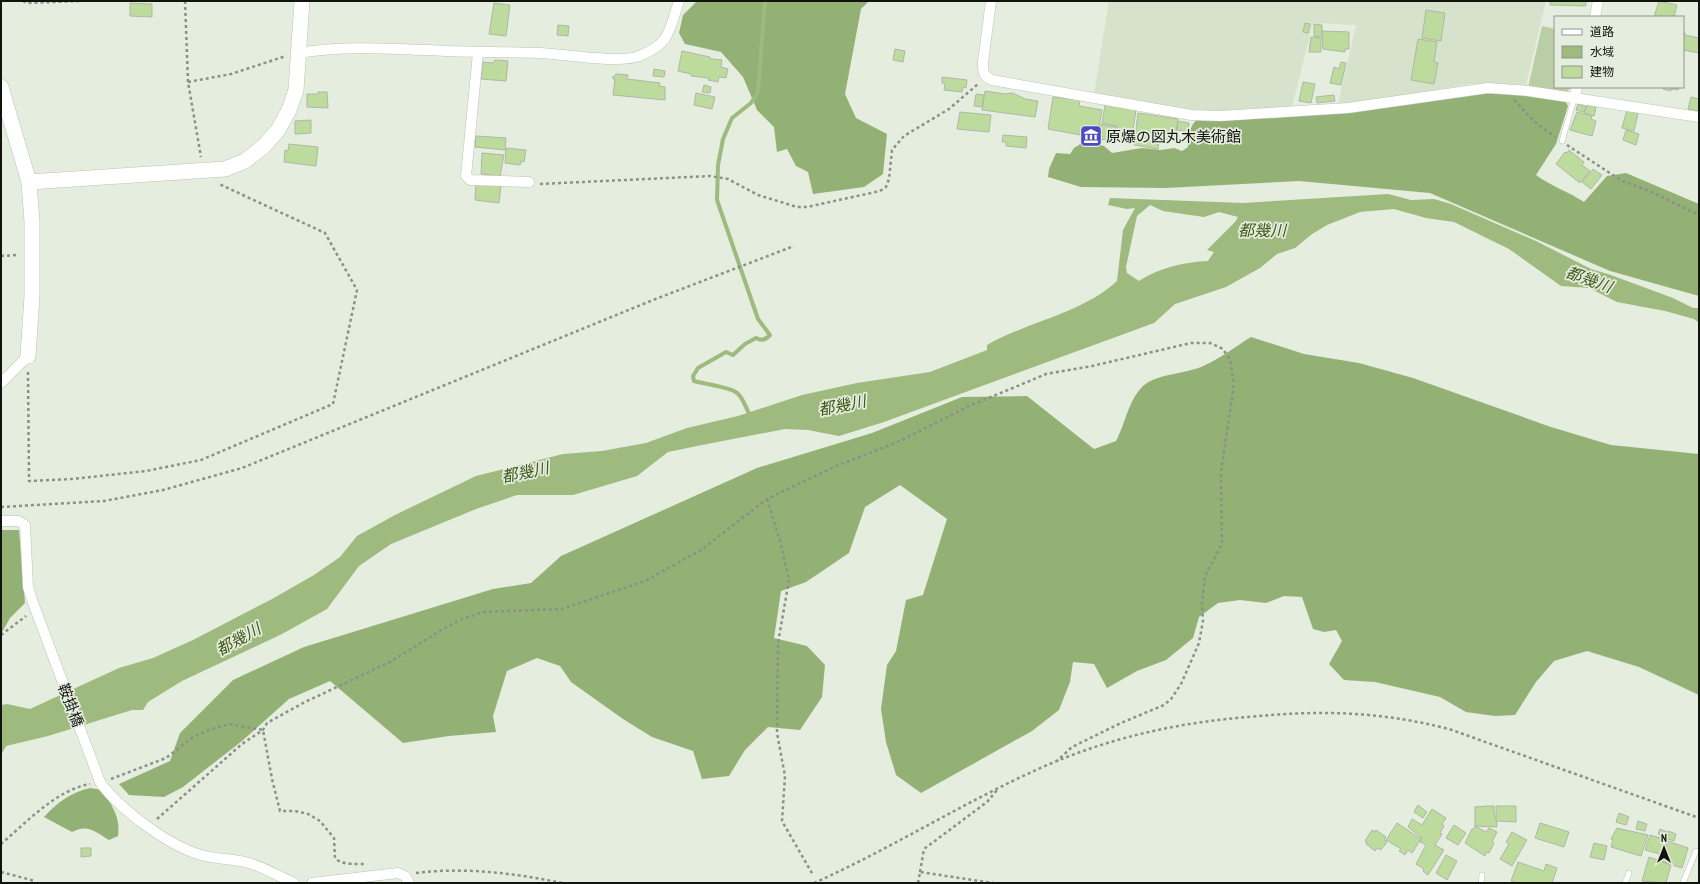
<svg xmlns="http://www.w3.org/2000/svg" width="1700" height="884" font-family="'PT Sans Narrow','Noto Sans JP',sans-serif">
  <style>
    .built { fill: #d7e2cc }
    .green { fill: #bacea6 }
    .forest { fill: #94b175 }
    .water { fill: #9eba7e; fill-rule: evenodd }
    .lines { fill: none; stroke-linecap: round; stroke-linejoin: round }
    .stream { stroke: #9eba7e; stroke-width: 4 }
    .building { fill: #bddb9d; stroke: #afb7a8 }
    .lane-casing { stroke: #bdc4b6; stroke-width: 6 }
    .street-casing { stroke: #bdc4b6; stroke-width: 11 }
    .secondary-casing { stroke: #bdc4b6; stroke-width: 16 }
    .path { stroke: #8b9186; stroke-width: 2.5; stroke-dasharray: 3 3; stroke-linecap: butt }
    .lane { stroke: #fff; stroke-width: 5 }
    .street { stroke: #fff; stroke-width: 10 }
    .secondary { stroke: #fff; stroke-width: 15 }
    .labels { text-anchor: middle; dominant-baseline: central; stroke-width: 3.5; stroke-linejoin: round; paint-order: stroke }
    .poi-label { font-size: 15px; fill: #10130e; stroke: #e5edde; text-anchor: start }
    .street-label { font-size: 15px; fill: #10130e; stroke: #e5edde }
    .water-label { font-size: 16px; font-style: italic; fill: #3f5919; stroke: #e5edde }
  </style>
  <rect width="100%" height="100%" fill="#e5edde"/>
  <path class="built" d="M 1109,1 L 1546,1 L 1526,85 L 1469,84 L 1401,96 L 1338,104 L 1356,25 L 1313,23 L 1292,107 L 1204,112 L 1182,110 L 1094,94 Z"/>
  <path class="green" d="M 1542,26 L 1555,29 L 1555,87 L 1572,87 L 1566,92 L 1528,88 Z"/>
  <g class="forest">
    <path d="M 697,1 L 869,1 L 861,9 L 845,94 L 856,118 L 887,134 L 883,174 L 864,187 L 813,194 L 808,172 L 796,166 L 787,149 L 777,152 L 774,127 L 757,110 L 743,77 L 721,52 L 685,44 L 679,33 L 683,15 Z"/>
    <path d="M 1466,87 L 1564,99 L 1568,106 L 1556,144 L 1536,175 C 1551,186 1569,192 1584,202 L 1607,176 L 1626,173 L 1699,204 L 1699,296 L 1610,271 L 1430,193 L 1299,181 L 1165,188 L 1081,187 L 1048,177 L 1049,169 L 1056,153 L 1070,154 L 1074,148 L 1085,141 L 1104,146 L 1112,153 L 1142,148 L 1161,150 L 1174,148 L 1182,151 L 1188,147 C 1189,131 1190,124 1203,114 L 1339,106 Z"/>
    <path d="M 1251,337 L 1304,354 L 1359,363 L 1413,378 L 1551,427 L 1611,445 L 1699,454 L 1699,695 L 1639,667 L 1587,651 L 1554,661 L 1536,682 L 1515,715 L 1495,716 L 1466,712 L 1440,697 L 1375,682 L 1344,680 L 1329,664 L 1342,641 L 1336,630 L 1324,632 L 1313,629 L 1302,597 L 1284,596 L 1266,603 L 1240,600 L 1218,603 L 1199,617 L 1193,638 L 1166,660 L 1137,671 L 1107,688 L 1094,664 L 1073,662 L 1070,682 L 1059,710 L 1032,731 L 921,793 L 896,775 L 886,742 L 881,709 L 887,665 L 896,651 L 906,600 L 923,595 L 947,519 L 900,485 L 865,507 L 849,553 L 806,582 L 781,591 L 774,638 L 807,646 L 825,665 L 822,697 L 800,730 L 768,727 L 745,750 L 729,776 L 702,779 L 693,751 L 652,737 L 623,719 L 571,682 L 560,666 L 537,658 L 507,671 L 493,716 L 496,732 L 449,736 L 403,743 L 330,681 L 289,699 L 242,741 L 183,787 L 164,797 L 129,795 L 119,784 L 170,761 L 180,733 L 233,680 L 304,647 L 493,589 L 531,583 L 561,556 L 757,468 L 872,433 L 962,397 L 1027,396 L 1094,449 L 1116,441 C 1126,422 1128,401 1143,386 C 1156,374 1184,374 1201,367 C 1218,360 1235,347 1251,337 Z"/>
    <path d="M 1,530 L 19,530 L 25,603 L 10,618 L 1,634 Z"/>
    <path d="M 90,788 L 102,790 C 112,805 121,818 118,836 L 109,840 C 94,831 88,824 72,832 L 44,817 C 56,803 72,792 90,788 Z"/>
  </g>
  <path class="water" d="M 1388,194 L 1411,200 L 1434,199 L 1451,204 L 1536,241 L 1591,269 L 1608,274 L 1673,298 L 1693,308 L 1699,308 L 1699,323 L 1694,319 L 1665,311 L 1617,302 L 1589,288 L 1561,286 L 1509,249 L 1454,222 L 1426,218 L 1394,209 L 1360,212 L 1327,225 L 1312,234 L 1295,248 L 1277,254 L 1260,268 L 1226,287 L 1175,304 L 1154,323 L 884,422 L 839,436 L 808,430 L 785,429 L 702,445 L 668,452 L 637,476 L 573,495 L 517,495 L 476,509 L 391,544 L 359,566 L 327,609 L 282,634 L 182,681 L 148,702 L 143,710 L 132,710 L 48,736 L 6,746 L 1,755 L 1,705 L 7,704 L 30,709 L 119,668 L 153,658 L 193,640 L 272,599 L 314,575 L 340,557 L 357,536 L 395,515 L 476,476 L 563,454 L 602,451 L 646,443 L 687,428 L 738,416 L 802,395 L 857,383 L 930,372 L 987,350 L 987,345 C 1029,321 1081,314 1117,281 L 1123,230 L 1135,208 L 1127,209 L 1108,205 L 1110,198 L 1243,203 ZM 1150,205 L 1163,211 L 1204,217 L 1219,212 L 1238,217 L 1235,222 L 1207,250 L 1214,252 L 1208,261 C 1185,262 1158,268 1139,281 L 1127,273 L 1126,267 L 1137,216 Z"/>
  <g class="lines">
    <path class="stream" d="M 750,415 C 746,409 743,397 737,393 C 731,387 704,384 694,381 L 693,376 L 698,368 L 726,352 L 733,355 L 745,344 L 756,338 C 762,341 765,340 770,335 L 758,319 L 717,200 L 718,165 L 723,139 L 732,118 L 751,103 L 758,92 L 765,1"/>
  </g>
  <g class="building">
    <path d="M 1550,1 L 1586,1 L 1586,6 L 1550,5 Z"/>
    <path d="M 1659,1 L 1677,5 L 1674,17 L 1654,17 Z"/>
    <path d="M 130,3 L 152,4 L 152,17 L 130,16 Z"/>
    <path d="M 494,3 L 510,5 L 506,36 L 489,34 Z"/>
    <path d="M 1426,10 L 1445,13 L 1441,41 L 1422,38 Z"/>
    <path d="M 1305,23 L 1310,24 L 1308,33 L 1303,32 Z"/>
    <path d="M 1314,24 L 1322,25 L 1322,37 L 1314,36 Z"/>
    <path d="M 558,25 L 569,26 L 568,36 L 557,35 Z"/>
    <path d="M 1322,31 L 1349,32 L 1349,49 L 1345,49 L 1345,52 L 1323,49 Z"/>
    <path d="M 1683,33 L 1685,33 L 1685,35 L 1699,38 L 1699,53 L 1683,50 Z"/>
    <path d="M 1311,37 L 1321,38 L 1321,52 L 1309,52 Z"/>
    <path d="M 1418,39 L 1437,42 L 1434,62 L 1438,63 L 1434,84 L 1411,80 Z"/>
    <path d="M 895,49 L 905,51 L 903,62 L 893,60 Z"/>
    <path d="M 682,51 L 710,57 L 710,59 L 713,59 L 722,60 L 721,67 L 728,69 L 726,78 L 719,77 L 718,82 L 708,80 L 709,78 L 691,76 L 691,74 L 678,71 Z"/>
    <path d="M 495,60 L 508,61 L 506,81 L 481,79 L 483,62 L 493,63 Z"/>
    <path d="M 1341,62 L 1346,63 L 1341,85 L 1330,83 L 1334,67 L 1339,69 Z"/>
    <path d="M 654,69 L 665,71 L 664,77 L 653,76 Z"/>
    <path d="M 616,74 L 628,75 L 627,79 L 660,83 L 659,86 L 665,87 L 665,100 L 613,95 L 615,79 L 613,79 L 613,76 L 615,76 Z"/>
    <path d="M 942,77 L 967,80 L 966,88 L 963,87 L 962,92 L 944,90 L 945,84 L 942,83 Z"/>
    <path d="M 1303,82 L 1315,84 L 1311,103 L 1299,101 Z"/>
    <path d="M 704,85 L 711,87 L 710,93 L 702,92 Z"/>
    <path d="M 1664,87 L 1679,87 L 1678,90 L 1671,89 L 1671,91 L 1663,89 Z"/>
    <path d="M 985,91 L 1005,94 L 1013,93 L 1025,99 L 1038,101 L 1035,117 L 982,110 Z"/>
    <path d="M 318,92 L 327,92 L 328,108 L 307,107 L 307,94 L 318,94 Z"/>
    <path d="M 696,93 L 715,97 L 712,109 L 694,105 Z"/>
    <path d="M 976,94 L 984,95 L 982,107 L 974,106 Z"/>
    <path d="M 1334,95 L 1335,101 L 1317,103 L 1316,97 Z"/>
    <path d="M 1053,97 L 1080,100 L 1079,106 L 1102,110 L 1097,138 L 1048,129 Z"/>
    <path d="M 1691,97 L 1699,99 L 1699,111 L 1688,109 Z"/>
    <path d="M 1578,104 L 1586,107 L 1584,112 L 1576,110 Z"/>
    <path d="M 1105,105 L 1136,110 L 1131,143 L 1115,141 L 1117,126 L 1102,123 Z"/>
    <path d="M 1587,105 L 1596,107 L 1594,116 L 1584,113 Z"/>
    <path d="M 1627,110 L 1638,113 L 1634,131 L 1622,128 Z"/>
    <path d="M 960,112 L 991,115 L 989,132 L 957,129 Z"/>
    <path d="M 1577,112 L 1592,116 L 1591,119 L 1596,121 L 1592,136 L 1570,130 Z"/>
    <path d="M 1138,113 L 1178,119 L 1175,140 L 1159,138 L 1158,149 L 1134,145 Z"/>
    <path d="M 311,120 L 311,133 L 295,134 L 295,121 Z"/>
    <path d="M 1178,121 L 1189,123 L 1188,132 L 1177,130 Z"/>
    <path d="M 1101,124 L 1116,127 L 1114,141 L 1098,139 Z"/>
    <path d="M 1626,130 L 1639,134 L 1636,145 L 1623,140 Z"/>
    <path d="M 1003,135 L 1027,137 L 1026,148 L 1006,146 L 1006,142 L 1002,142 Z"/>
    <path d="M 476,136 L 506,138 L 505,150 L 475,147 Z"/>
    <path d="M 289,144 L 318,147 L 316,166 L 284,162 L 285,150 L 288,151 Z"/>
    <path d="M 506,148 L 526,150 L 524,162 L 521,161 L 520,165 L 505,163 Z"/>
    <path d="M 1569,150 L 1584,162 L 1582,165 L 1590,171 L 1580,183 L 1556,164 L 1565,152 L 1567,153 Z"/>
    <path d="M 482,153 L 504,155 L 500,176 L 481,174 Z"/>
    <path d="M 1593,169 L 1602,175 L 1591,189 L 1582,182 Z"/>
    <path d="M 476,183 L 501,186 L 499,203 L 475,200 Z"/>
    <path d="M 1418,805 L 1427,812 L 1423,818 L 1414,812 Z"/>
    <path d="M 1488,806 L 1494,806 L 1494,816 L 1496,816 L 1497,827 L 1475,826 L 1475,807 Z"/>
    <path d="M 1496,806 L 1516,806 L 1516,822 L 1496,821 Z"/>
    <path d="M 1432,809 L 1446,818 L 1442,824 L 1444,826 L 1440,833 L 1442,834 L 1435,845 L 1444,850 L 1428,875 L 1423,871 L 1424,869 L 1416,864 L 1426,845 L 1420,842 L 1422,838 L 1408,827 L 1412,819 L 1422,825 Z"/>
    <path d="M 1619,813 L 1629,817 L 1626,825 L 1616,822 Z"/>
    <path d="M 1638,821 L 1647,824 L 1645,831 L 1636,829 Z"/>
    <path d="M 1397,823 L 1421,839 L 1412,853 L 1408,850 L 1405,855 L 1399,851 L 1401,849 L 1386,840 Z"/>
    <path d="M 1540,823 L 1569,832 L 1564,847 L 1535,838 Z"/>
    <path d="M 1454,825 L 1466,833 L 1458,845 L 1446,838 Z"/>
    <path d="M 1475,826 L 1486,832 L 1489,828 L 1497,832 L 1492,842 L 1494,843 L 1489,853 L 1487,852 L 1485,856 L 1465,843 L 1472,829 L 1474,829 Z"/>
    <path d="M 1617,828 L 1648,835 L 1641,856 L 1611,847 L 1613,840 L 1611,839 Z"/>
    <path d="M 1660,829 L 1667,832 L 1665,837 L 1658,834 Z"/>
    <path d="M 1372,830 L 1375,832 L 1376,830 L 1386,837 L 1384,839 L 1387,842 L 1381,850 L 1377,848 L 1375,851 L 1366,844 L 1367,842 L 1365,841 Z"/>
    <path d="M 1668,831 L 1676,834 L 1674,841 L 1665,838 Z"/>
    <path d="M 1512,832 L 1527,840 L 1512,866 L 1500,859 L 1509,844 L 1506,842 Z"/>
    <path d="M 1650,835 L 1667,840 L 1663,855 L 1645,850 Z"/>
    <path d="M 1668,841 L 1688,848 L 1682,868 L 1660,861 Z"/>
    <path d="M 1594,843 L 1607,846 L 1604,860 L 1590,857 Z"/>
    <path d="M 81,848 L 91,848 L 91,856 L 81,857 Z"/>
    <path d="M 1446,855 L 1457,861 L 1447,880 L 1436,873 Z"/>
    <path d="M 1649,857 L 1671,865 L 1666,883 L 1642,881 Z"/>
    <path d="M 1518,862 L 1544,871 L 1546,864 L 1557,868 L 1552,883 L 1517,883 L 1511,881 Z"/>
  </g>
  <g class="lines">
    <g class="lane-casing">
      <g id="lane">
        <path d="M 1562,141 L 1574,99"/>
        <path d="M 1481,883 L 1482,875"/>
        <path d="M 1625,883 L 1629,873"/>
        <path d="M 1683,883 L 1696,851"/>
      </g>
    </g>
    <g class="street-casing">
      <g id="street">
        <path d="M 991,1 L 983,62 C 983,72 983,76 992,80 L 1191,115 L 1220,116 L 1348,108 L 1488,88 L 1528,91 L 1699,117"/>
        <path d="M 1595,17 L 1598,1"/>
        <path d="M 298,53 C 346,45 397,49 446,51 C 477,52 509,52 540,53 C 563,54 620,64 639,56 C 671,44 669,30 679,1"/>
        <path d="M 478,53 L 466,176 L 470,180 L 529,182"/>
        <path d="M 1574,99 L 1577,87"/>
        <path d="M 1,383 L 28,356"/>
        <path d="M 1,521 L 18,521 L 25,525 L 28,587 L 32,600 L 100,782 C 119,809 169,846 201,855 C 218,860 236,858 252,864 C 267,869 280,877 294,883"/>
        <path d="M 312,883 L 398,873 L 405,876 L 409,883"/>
      </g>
    </g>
    <g class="secondary-casing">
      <g id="secondary">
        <path d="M 1,87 L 29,182 L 32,222 L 32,296 L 28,356"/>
        <path d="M 29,182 L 225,169 L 245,161 L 264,146 L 278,130 L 289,110 L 296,90 L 302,1"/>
      </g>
    </g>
    <g class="path">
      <path d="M 23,1 L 27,3 L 79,1"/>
      <path d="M 185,1 L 188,82 L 201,157"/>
      <path d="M 188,82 L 231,74 L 286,56"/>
      <path d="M 1514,100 L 1535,122 L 1555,137"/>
      <path d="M 1567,145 L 1622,181 L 1647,190 L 1699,215"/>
      <path d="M 540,184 L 710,176 L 728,179 L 758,195 L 797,207 L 807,207 L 880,191 L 886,187 L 889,179 L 892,150 L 904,136 L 949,109 L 978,84"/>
      <path d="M 1,256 L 18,255"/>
      <path d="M 28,372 L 29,481 L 72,479 L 146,471 L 201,460 L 333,404 L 357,290 L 325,233 L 219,184"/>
      <path d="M 767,499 L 780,541 L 789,580 L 778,643 L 777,733 L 785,776 L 782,821 L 813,875"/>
      <path d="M 1,507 L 104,501 L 163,490 L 242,468 L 653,300 L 794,246"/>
      <path d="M 1,635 L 26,616"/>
      <path d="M 111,779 L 166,758 L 193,737 L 211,729 L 229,724 L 263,730 L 272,779 L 280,811 L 295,811 L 308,814 L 320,821 L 334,838 L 335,858 C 341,865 356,864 365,864"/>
      <path d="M 157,819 L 242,744 L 263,730 L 267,723 L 303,703 L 390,662 L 443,629 L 462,619 L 484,612 L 562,609 L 645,581 L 701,550 L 767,499 L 834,467 L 900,441 L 969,406 L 1020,385 L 1046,374 L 1092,366 L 1191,343 L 1210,343 L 1223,349 L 1230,360 L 1234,384 L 1221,472 L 1222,544 L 1205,576 L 1202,603 L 1203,621 L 1199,643 L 1181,684 L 1171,699 L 1164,705 L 1121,723 L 1072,747 L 1057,761"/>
      <path d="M 1,844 C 27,822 56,790 90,784"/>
      <path d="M 1,872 L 35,881"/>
      <path d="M 920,872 L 924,849 L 987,802 L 998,789"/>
      <path d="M 416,873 C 465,867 514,873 562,883"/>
      <path d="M 814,883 C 890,849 961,804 1036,770 C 1104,739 1174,723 1248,717 C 1320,710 1378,711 1449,729 L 1699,818"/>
      <path d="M 918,883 L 920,872 L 993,883"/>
    </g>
    <use href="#lane" class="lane"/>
    <use href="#street" class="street"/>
    <use href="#secondary" class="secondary"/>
  </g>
  <defs>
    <g id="museum-square" transform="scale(1.15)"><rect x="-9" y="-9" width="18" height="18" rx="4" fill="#4e49c0" stroke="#e5edde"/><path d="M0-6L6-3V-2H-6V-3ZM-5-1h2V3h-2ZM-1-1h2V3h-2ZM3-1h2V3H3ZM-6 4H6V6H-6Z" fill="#fff"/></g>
  </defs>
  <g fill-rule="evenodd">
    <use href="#museum-square" x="1091" y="136"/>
  </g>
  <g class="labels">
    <g class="poi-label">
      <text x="1106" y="136">原爆の図丸木美術館</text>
    </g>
    <g class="street-label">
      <text transform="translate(71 705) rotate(69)">鞍掛橋</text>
    </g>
    <g class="water-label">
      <text x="1262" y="230">都幾川</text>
      <text transform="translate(1589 279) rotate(20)">都幾川</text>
      <text transform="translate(842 405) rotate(-11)">都幾川</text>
      <text transform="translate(525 472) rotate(-12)">都幾川</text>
      <text transform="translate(238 639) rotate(-29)">都幾川</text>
    </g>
  </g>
  <rect width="1700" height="884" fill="none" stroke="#10130e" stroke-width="4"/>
  <rect x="1554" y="16" width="130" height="72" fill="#e5edde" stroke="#90968b"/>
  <rect x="1562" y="29" width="20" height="6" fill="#ffffff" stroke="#90968b"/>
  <text x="1590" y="36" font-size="12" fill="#10130e">道路</text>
  <rect x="1562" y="46" width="20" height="12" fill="#9eba7e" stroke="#90968b"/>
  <text x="1590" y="56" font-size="12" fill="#10130e">水域</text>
  <rect x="1562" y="66" width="20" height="12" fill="#bddb9d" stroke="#90968b"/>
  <text x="1590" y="76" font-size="12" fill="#10130e">建物</text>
  <g transform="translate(1664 848)" stroke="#e5edde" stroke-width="3" paint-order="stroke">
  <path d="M0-3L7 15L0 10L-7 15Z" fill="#10130e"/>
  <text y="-6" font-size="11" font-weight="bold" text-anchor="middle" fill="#10130e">N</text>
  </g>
</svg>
